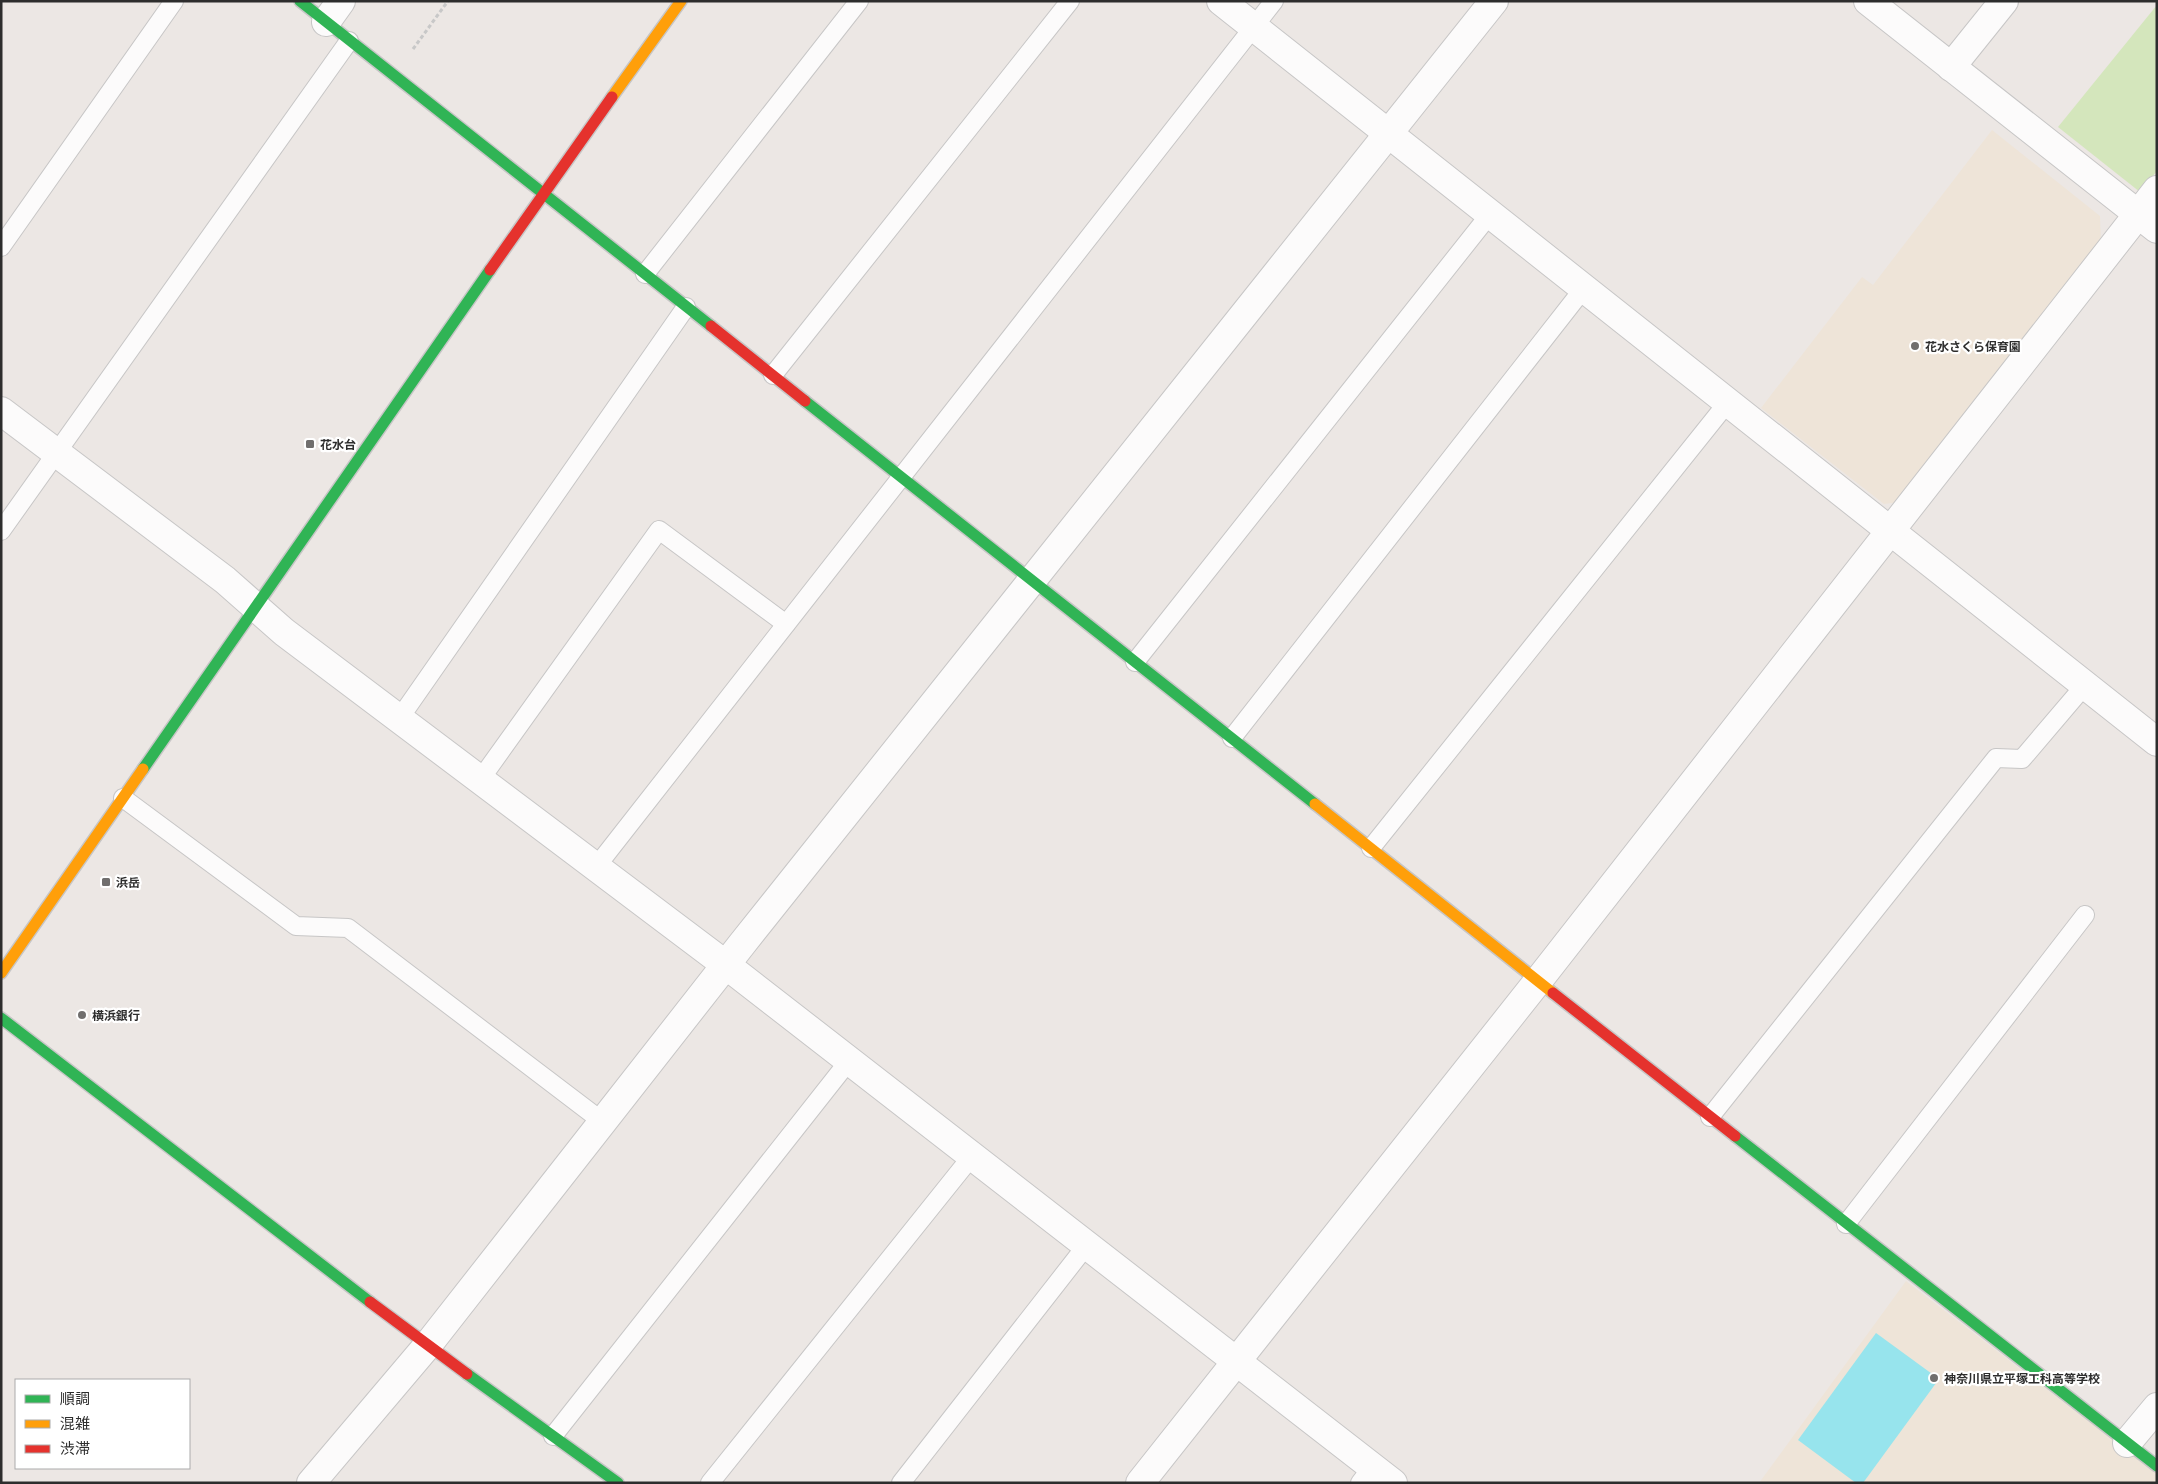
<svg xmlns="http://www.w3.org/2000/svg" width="2158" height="1484" font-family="Montserrat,'Noto Sans JP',sans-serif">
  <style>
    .education { fill: #eee4d8 }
    .green { fill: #d4e6bc }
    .water { fill: #97e4ed }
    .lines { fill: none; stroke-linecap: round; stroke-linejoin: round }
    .lane-casing { stroke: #c7c6c6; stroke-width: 20 }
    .street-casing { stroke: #c7c6c6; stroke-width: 30 }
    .fast-casing { stroke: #c7c6c6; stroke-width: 14 }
    .slow-casing { stroke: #c7c6c6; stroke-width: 14 }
    .jam-casing { stroke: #c7c6c6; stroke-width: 14 }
    .path { stroke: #c8c8c8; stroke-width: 3; stroke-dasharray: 4 2.5; stroke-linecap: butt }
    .lane { stroke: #fcfbfb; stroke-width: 18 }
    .street { stroke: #fcfbfb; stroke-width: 28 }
    .fast { stroke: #30b455; stroke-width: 11 }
    .slow { stroke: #ff9f0a; stroke-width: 11 }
    .jam { stroke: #e5322d; stroke-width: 11 }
    .poi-dot { fill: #706e6d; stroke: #fff; stroke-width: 2 }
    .labels { text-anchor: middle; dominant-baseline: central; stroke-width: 4.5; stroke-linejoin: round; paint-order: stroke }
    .poi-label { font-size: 12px; font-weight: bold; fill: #2d2d2d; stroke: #fff; text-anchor: start }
  </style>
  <rect width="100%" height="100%" fill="#ece7e4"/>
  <g class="education">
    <path d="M 1992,130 L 2100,216 L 2101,244 L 1900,502 L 1884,504 L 1761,408 L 1862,277 L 1873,285 Z"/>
    <path d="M 1906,1281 L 2157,1474 L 2157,1483 L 1759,1483 Z"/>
  </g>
  <path class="green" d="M 2157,5 L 2157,171 L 2140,192 L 2058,127 Z"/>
  <path class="water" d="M 1876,1333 L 1939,1379 L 1863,1483 L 1856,1483 L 1798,1440 Z"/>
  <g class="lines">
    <g class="lane-casing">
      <g id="lane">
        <path d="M 1,247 L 174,1"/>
        <path d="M 645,274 L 859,1"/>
        <path d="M 773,375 L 1070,1"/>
        <path d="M 1,531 L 349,41"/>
        <path d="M 1135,662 L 1490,214"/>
        <path d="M 399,719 L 686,307"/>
        <path d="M 1232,738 L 1584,288"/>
        <path d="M 480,780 L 659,530 L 786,624"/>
        <path d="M 123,798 L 296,926 L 348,928 L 603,1122"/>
        <path d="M 1371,848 L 1728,402"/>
        <path d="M 596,867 L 1274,1"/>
        <path d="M 1710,1117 L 1996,758 L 2022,759 L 2085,685"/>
        <path d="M 1846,1224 L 2085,915"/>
        <path d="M 553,1436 L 848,1062"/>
        <path d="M 710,1483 L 972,1156"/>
        <path d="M 901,1483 L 1086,1246"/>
        <path d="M 1360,1483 L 1372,1467"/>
      </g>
    </g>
    <g class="street-casing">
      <g id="street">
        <path d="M 1221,1 L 2157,742"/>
        <path d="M 1868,1 L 2157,229"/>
        <path d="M 326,22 L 341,1"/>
        <path d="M 1951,67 L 2004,1"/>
        <path d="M 1,411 L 225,580 L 284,632 L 726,965 L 1393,1483"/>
        <path d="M 2127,1443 L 2157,1407"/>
        <path d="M 311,1483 L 427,1346 L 742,944 L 1494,1"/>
        <path d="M 1140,1483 L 1538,981 L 2157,190"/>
      </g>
    </g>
    <g class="fast-casing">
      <g id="fast">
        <path d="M 300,1 L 711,326"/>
        <path d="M 805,401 L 1315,804"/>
        <path d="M 143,769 L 490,270"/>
        <path d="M 1,1018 L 370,1302"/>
        <path d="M 1735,1136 L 2157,1466"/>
        <path d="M 467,1374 L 618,1483"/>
      </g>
    </g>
    <g class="slow-casing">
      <g id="slow">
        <path d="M 612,97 L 681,1"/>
        <path d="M 1315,804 L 1553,993"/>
        <path d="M 1,973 L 143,769"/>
      </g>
    </g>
    <g class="jam-casing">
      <g id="jam">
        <path d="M 490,270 L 612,97"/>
        <path d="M 711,326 L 805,401"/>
        <path d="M 1553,993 L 1735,1136"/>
        <path d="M 370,1302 L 467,1374"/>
      </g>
    </g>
    <path class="path" d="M 413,49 L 448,1"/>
    <use href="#lane" class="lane"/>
    <use href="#street" class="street"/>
    <use href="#fast" class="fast"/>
    <use href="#slow" class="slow"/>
    <use href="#jam" class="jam"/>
  </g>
  <g class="poi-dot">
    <circle cx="1915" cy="346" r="5"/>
    <rect x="305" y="439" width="10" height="10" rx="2.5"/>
    <rect x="101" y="877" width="10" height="10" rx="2.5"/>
    <circle cx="82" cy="1015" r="5"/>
    <circle cx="1934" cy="1378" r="5"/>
  </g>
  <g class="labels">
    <g class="poi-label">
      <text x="1925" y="346">花水さくら保育園</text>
      <text x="320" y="444">花水台</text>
      <text x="116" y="882">浜岳</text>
      <text x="92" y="1015">横浜銀行</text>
      <text x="1944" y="1378">神奈川県立平塚工科高等学校</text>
    </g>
  </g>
  <rect width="2158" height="1484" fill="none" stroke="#2d2d2d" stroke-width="5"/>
  <rect x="15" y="1379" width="175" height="90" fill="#ffffff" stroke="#ababab"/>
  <rect x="25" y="1395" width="25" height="8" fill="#30b455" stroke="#ababab"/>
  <text x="60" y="1404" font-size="15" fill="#2d2d2d">順調</text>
  <rect x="25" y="1420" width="25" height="8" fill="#ff9f0a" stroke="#ababab"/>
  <text x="60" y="1429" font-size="15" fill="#2d2d2d">混雑</text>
  <rect x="25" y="1445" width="25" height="8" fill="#e5322d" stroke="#ababab"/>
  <text x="60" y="1454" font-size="15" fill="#2d2d2d">渋滞</text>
</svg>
